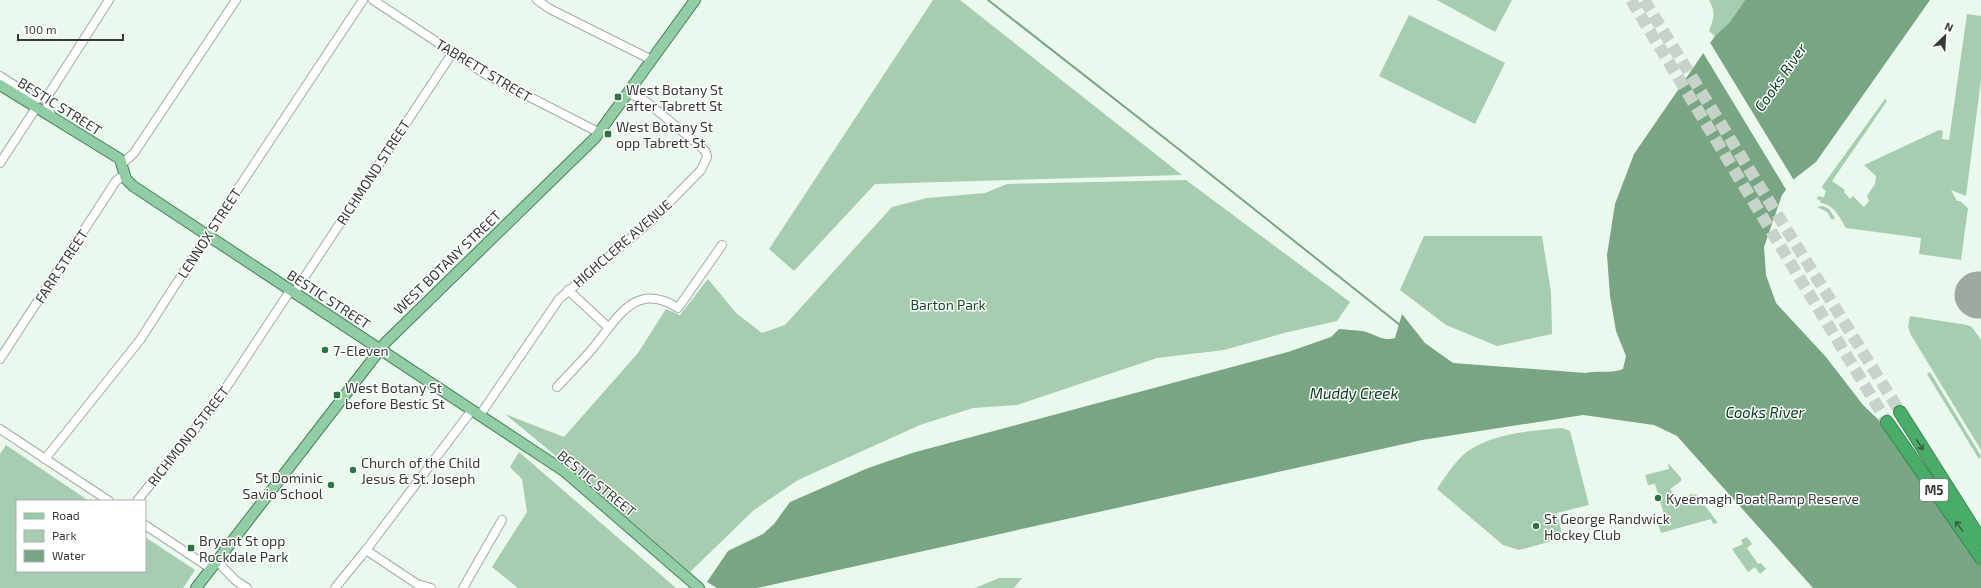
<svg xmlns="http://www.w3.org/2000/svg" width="1981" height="588" font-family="'Exo 2',sans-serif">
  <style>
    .green { fill: #a6cdaf }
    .water { fill: #78a682 }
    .pier { fill: #ebf8ee }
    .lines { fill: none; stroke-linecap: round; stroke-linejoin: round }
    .stream { stroke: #78a682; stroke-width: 2 }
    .runway { stroke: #9fa9a2; stroke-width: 47 }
    .highway-tunnel { stroke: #c7d2c9; stroke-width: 12; stroke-dasharray: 12 6; stroke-linecap: butt }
    .minor-casing { stroke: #a0aca2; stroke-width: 10 }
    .major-casing { stroke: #428457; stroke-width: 12 }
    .highway-casing { stroke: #428457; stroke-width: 14 }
    .minor { stroke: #fff; stroke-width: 8 }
    .major { stroke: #92cda5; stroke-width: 10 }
    .highway { stroke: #49ac69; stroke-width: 12 }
    .oneway { stroke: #3b5c45 }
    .poi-dot { fill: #2b7543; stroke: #fff; stroke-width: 1.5 }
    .labels { text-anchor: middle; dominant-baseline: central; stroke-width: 3; stroke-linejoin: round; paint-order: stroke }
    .shield { fill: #fff; stroke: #727572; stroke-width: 1 }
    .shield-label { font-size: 13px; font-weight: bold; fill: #353a36 }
    .street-label { font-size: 14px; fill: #353a36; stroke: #fff }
    .poi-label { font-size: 14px; fill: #353a36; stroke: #fff; text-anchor: start }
    .park-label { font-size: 14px; fill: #144a27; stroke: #fff }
    .water-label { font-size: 15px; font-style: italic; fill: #08411e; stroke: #fff }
  </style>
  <rect width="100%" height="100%" fill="#ebf8ee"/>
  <g class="green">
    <path d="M 933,0 L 960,0 L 1182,175 L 875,184 L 794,271 L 769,249 Z"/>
    <path d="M 1437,0 L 1512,0 L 1495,32 Z"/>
    <path d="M 1709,0 L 1745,0 L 1730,22 L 1715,36 L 1709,31 C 1714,19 1716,12 1709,0 Z"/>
    <path d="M 1967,14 L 1981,16 L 1981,80 L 1966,196 L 1951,190 L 1957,201 L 1960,201 L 1968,208 L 1961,260 L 1919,254 L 1921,238 L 1846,228 C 1840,218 1834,204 1820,203 L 1821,201 L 1817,199 L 1818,196 L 1826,198 L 1824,197 L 1826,191 L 1822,188 L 1823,185 L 1885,99 L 1887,101 L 1832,181 L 1845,190 L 1844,192 L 1850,199 L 1853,196 L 1864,207 L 1869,201 L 1867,196 L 1875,184 L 1876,176 L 1864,165 L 1939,130 L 1943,131 L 1942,139 L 1949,140 Z"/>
    <path d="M 1409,15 L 1505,63 L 1475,124 L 1379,76 Z"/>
    <path d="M 1186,180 L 1350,302 L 1337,321 L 1284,333 L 1224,350 L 1157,358 L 1017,405 L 973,408 L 920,425 L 798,480 L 754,510 L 690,572 L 556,456 L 505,414 L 564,437 L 638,353 L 666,309 L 680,315 L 708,279 L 736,313 L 762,333 L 785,325 L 892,207 L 927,198 L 985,193 L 1007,184 Z"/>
    <path d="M 1823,206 L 1829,209 L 1835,218 L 1832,220 L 1827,212 L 1817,207 Z"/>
    <path d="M 1424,236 L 1542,236 L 1551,292 L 1552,334 L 1497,346 L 1446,325 L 1400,290 Z"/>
    <path d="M 1910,316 L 1967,325 L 1972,327 L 1981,340 L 1981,450 L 1911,335 L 1908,327 Z"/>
    <path d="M 1930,372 L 1981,456 L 1979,459 L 1927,374 Z"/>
    <path d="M 1562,428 L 1570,431 L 1589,505 L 1557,513 L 1563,538 L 1519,550 L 1503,545 L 1437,489 C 1445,477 1452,466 1462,456 C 1487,433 1530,431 1562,428 Z"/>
    <path d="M 6,445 L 89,501 L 17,501 L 17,571 L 145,571 L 145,537 L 195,570 L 183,588 L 0,588 L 0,454 Z"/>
    <path d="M 519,452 L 676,588 L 518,588 L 492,567 L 527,512 L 522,479 L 510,467 Z"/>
    <path d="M 1668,463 L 1681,478 L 1681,481 L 1670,489 L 1681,502 L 1691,494 L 1697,495 L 1718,523 L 1713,524 L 1711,519 L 1661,533 L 1658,523 L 1666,521 L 1655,484 L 1648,485 L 1645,475 L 1669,469 Z"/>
    <path d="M 1747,537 L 1752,544 L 1747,548 L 1758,564 L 1761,563 L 1766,569 L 1760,574 L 1755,567 L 1748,572 L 1732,549 L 1743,544 L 1741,540 Z"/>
    <path d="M 999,578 L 1022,578 L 1014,588 L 975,588 Z"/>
  </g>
  <path class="water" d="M 1745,0 L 1930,0 L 1816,162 L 1794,179 L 1782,195 L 1764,247 L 1766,275 L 1776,303 L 1826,357 L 1863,405 L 1886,427 L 1940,508 L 1981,565 L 1981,588 L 1813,588 L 1677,436 L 1654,425 L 1583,415 L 1422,440 L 757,588 L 717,588 L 707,582 L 728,551 L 763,534 L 774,524 L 790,502 L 868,468 L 912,453 L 1288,352 L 1331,337 L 1339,329 C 1347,330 1355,330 1362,331 C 1374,333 1382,342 1395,338 L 1402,314 L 1425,343 L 1453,363 L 1586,373 C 1598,370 1611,374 1623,369 L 1626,356 L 1616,331 L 1610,296 L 1607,255 L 1615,204 L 1634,154 L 1715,36 L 1730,22 Z"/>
  <path class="pier" d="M 1709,41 L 1795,182 L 1787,191 L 1702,51 Z"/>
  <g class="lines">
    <path class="stream" d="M 988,0 L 1176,147 L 1400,325"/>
    <path class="runway" d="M 1978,295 L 1981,295"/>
    <g class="highway-tunnel">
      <path d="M 1631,0 L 1887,422"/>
      <path d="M 1644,0 L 1900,412"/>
    </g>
    <g class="minor-casing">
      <g id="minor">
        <path d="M 373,0 L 487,75 L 600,133"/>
        <path d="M 537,0 L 550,9 L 652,60"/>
        <path d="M 0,76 L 36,99 L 47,97"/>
        <path d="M 53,117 L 47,109 L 47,97 L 109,0"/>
        <path d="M 0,163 L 36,108"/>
        <path d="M 122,164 L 134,153 L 236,0"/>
        <path d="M 568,290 L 608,327"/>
        <path d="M 294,293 L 453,52"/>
        <path d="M 0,359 L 116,181 L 124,175"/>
        <path d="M 557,387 C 569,374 582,361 593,348 C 617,319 635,280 678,308 L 722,245"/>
        <path d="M 480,415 L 559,299 L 651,221 L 701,170 L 707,157 L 706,152 L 701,147 L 642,98 L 628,94"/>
        <path d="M 0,429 L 109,501"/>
        <path d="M 45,459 L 140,340 L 210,231 L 363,0"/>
        <path d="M 137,501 L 216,403 L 290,291"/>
        <path d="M 145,525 L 210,568"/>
        <path d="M 366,550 L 417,584 L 431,588"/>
        <path d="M 216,560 L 235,580 L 247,588"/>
        <path d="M 335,588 L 366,550 L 472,410"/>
        <path d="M 463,588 L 502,520"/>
      </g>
    </g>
    <g class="major-casing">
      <g id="major">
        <path d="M 0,85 L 120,159 L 126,179 L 133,186 L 564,471 L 699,588"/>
        <path d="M 196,588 L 386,342 L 595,138 L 695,0"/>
      </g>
    </g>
    <g class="highway-casing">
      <g id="highway">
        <path d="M 1900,412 L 1981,540"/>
        <path d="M 1887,422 L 1981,558"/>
      </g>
    </g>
    <use href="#minor" class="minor"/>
    <use href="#major" class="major"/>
    <use href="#highway" class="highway"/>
  </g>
  <defs><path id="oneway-shaft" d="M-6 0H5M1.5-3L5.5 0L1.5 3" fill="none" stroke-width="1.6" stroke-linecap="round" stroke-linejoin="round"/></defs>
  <g class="oneway">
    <use href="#oneway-shaft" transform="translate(1920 445) rotate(58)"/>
    <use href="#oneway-shaft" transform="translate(1959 526) rotate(-125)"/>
  </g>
  <g class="poi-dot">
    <rect x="614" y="93" width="8" height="8" rx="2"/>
    <rect x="604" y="130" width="8" height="8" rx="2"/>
    <circle cx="325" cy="350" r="4"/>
    <rect x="333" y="391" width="8" height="8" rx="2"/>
    <circle cx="353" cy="470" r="4"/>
    <circle cx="331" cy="485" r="4"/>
    <circle cx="1658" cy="498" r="4"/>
    <circle cx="1536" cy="526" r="4"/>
    <rect x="187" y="544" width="8" height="8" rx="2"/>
  </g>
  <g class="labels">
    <rect class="shield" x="1920" y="479" width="28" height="22" rx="3"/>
    <g class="shield-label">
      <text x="1934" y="490">M5</text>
    </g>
    <g class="street-label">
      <text transform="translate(484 70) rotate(31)">TABRETT STREET</text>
      <text transform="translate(60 106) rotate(32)">BESTIC STREET</text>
      <text transform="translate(373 172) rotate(-57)">RICHMOND STREET</text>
      <text transform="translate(209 233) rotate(-57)">LENNOX STREET</text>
      <text transform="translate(622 243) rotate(-41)">HIGHCLERE AVENUE</text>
      <text transform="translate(447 262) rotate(-44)">WEST BOTANY STREET</text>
      <text transform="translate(61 266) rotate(-57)">FARR STREET</text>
      <text transform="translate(329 299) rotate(33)">BESTIC STREET</text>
      <text transform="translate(188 436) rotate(-52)">RICHMOND STREET</text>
      <text transform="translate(597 483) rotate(39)">BESTIC STREET</text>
    </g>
    <g class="poi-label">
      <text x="626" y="89">West Botany St<tspan x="626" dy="16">after Tabrett St</tspan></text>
      <text x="616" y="126">West Botany St<tspan x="616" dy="16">opp Tabrett St</tspan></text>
      <text x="333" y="350">7-Eleven</text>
      <text x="345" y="387">West Botany St<tspan x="345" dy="16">before Bestic St</tspan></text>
      <text x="361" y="462">Church of the Child<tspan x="361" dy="16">Jesus &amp; St. Joseph</tspan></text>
      <text x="323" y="477" text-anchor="end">St Dominic<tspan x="323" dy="16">Savio School</tspan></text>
      <text x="1666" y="498">Kyeemagh Boat Ramp Reserve</text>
      <text x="1544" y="518">St George Randwick<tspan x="1544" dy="16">Hockey Club</tspan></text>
      <text x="199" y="540">Bryant St opp<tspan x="199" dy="16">Rockdale Park</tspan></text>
    </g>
    <g class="park-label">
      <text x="948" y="304">Barton Park</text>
    </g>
    <g class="water-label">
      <text transform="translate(1780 77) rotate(-55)">Cooks River</text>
      <text x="1354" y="393">Muddy Creek</text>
      <text x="1765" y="412">Cooks River</text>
    </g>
  </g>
  <rect x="16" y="500" width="130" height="72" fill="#ffffff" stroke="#aeb0af"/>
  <rect x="24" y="513" width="20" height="6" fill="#92cda5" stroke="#aeb0af"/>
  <text x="52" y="520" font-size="12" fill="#353a36">Road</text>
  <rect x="24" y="530" width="20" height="12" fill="#a6cdaf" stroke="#aeb0af"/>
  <text x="52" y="540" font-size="12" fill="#353a36">Park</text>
  <rect x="24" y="550" width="20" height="12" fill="#78a682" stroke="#aeb0af"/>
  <text x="52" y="560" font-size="12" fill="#353a36">Water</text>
  <g transform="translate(1945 36) rotate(24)" stroke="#ffffff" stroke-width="3" paint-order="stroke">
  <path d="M0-3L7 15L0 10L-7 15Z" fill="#353a36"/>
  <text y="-6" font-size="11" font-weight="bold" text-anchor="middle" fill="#353a36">N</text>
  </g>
  <path d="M18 34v6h105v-6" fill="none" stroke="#353a36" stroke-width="2"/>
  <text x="24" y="34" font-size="12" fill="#353a36" stroke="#ffffff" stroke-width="3" paint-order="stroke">100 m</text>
</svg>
